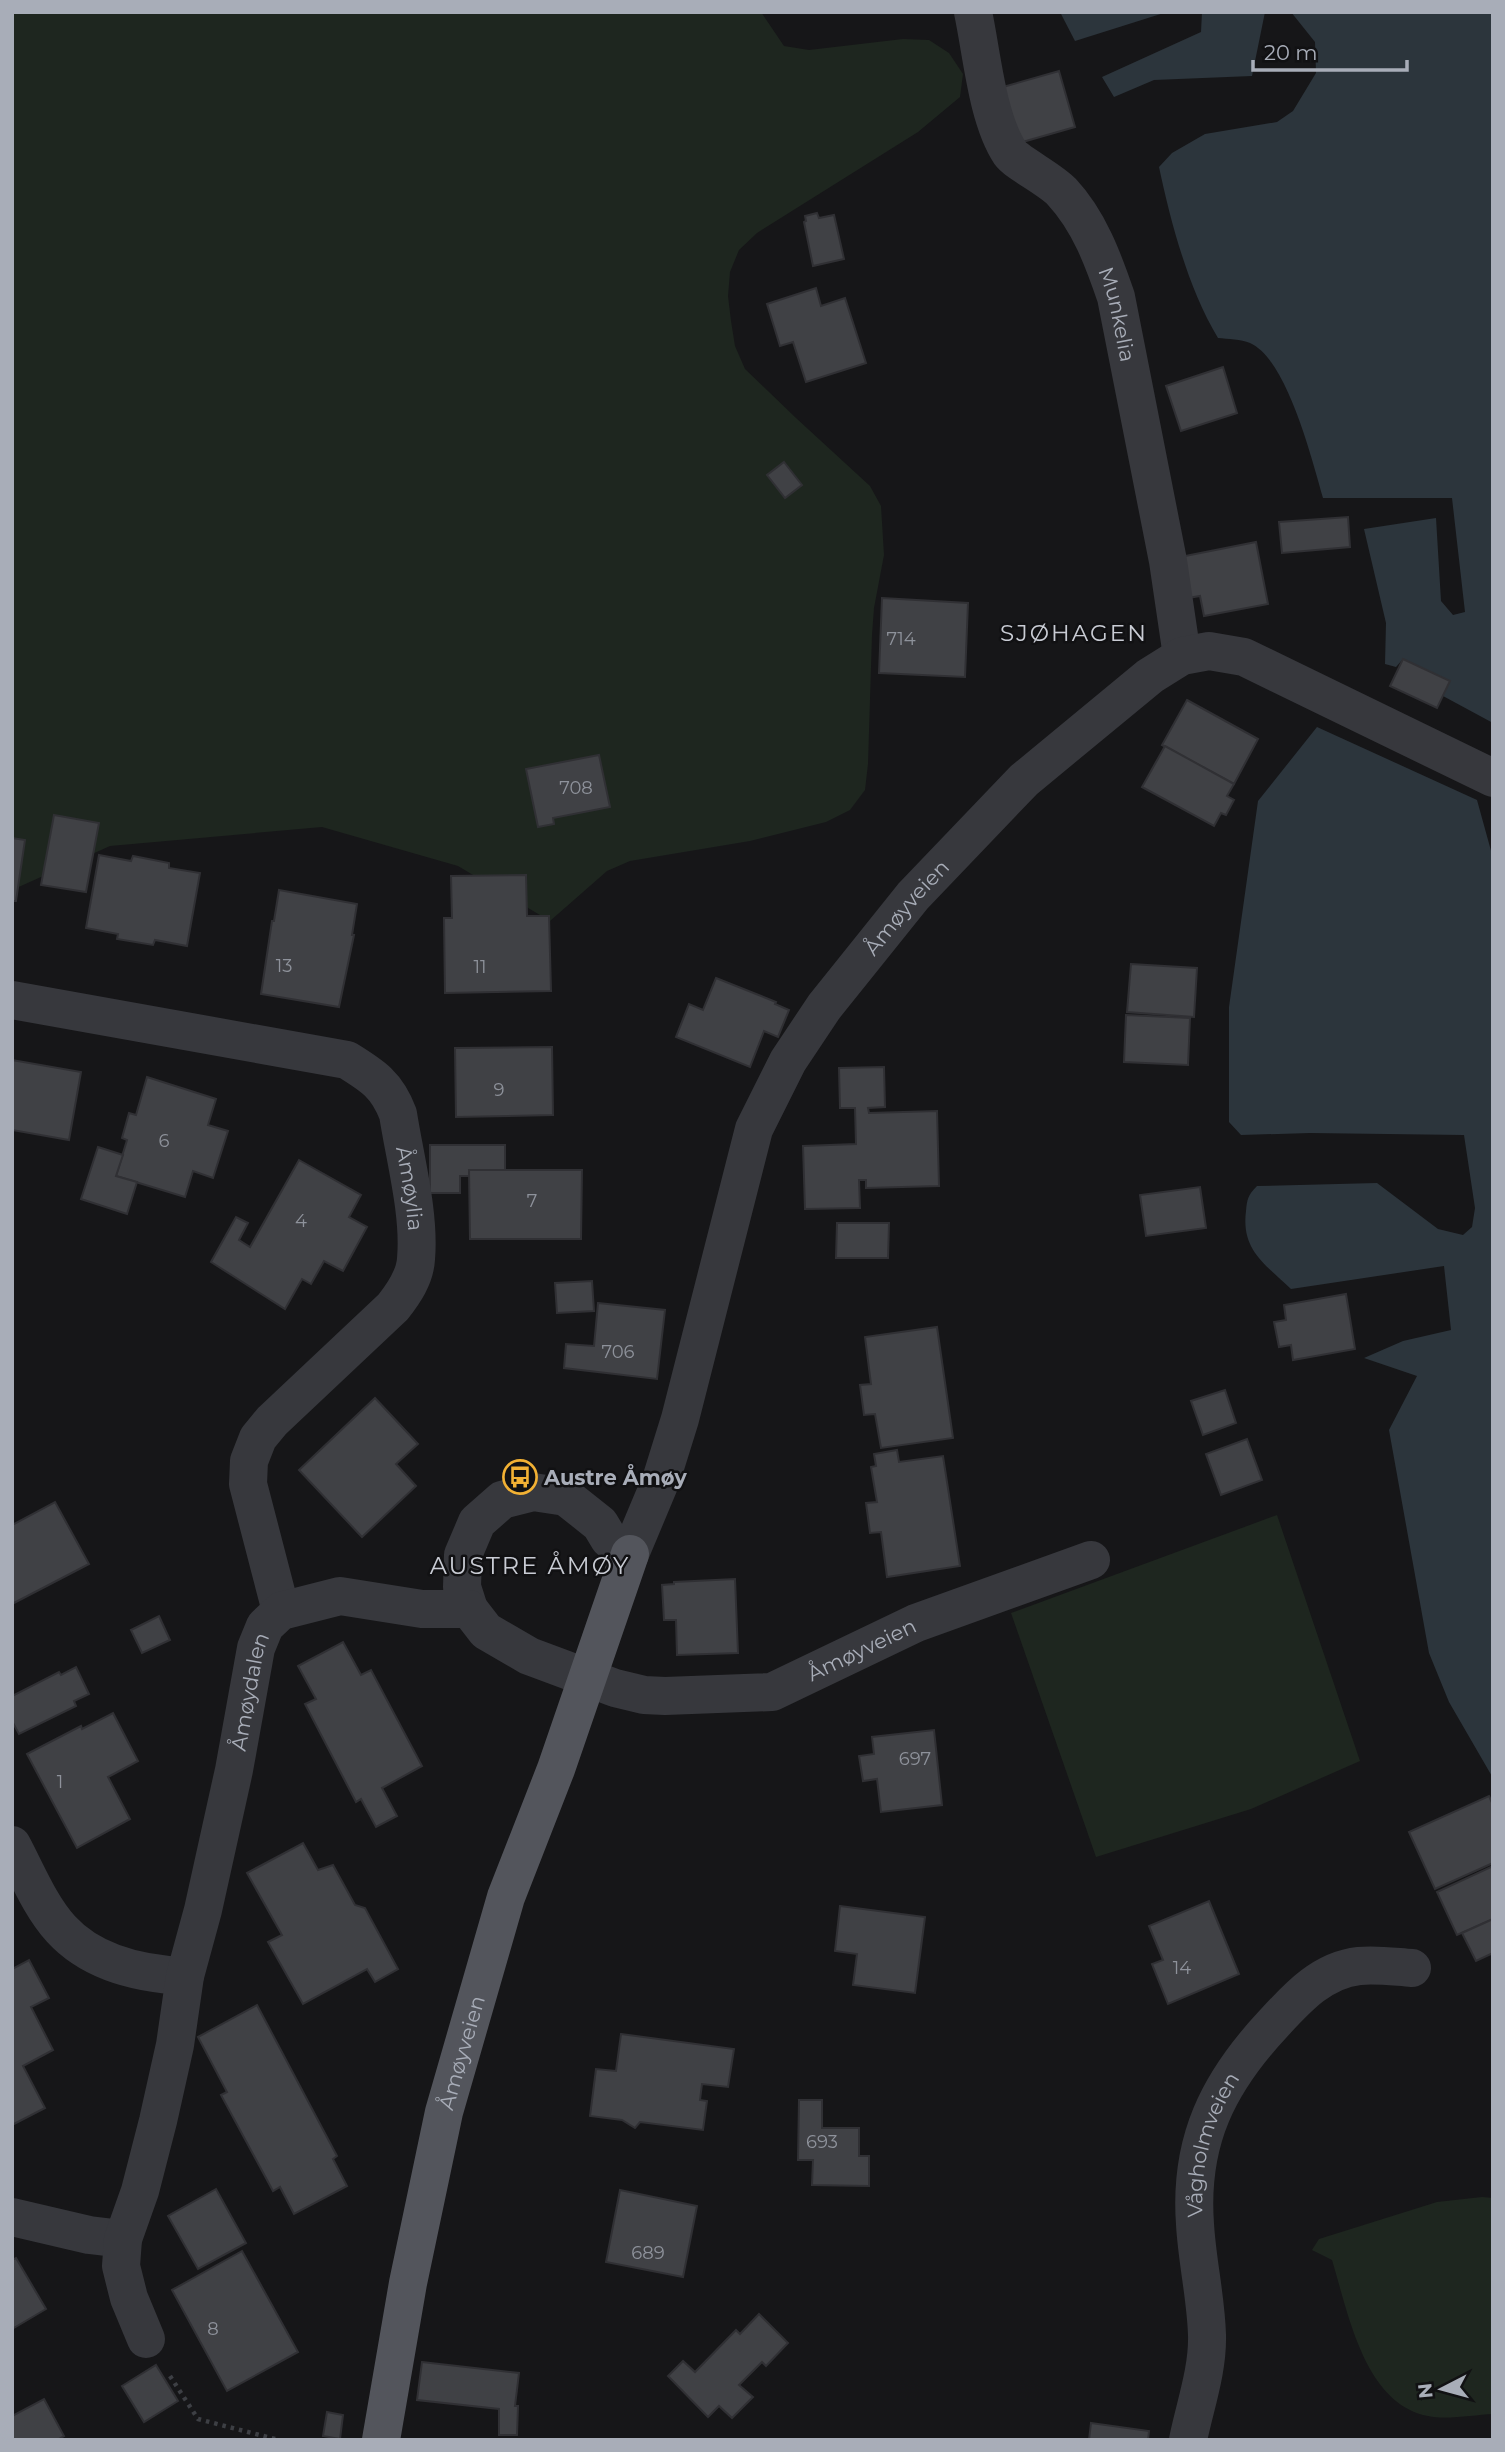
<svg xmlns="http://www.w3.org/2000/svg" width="1505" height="2452" font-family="Montserrat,sans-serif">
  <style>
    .green { fill: #1e261f }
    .water { fill: #2c353c }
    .building { fill: #404145; stroke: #303034; stroke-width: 2 }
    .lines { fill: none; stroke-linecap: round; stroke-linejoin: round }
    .path { stroke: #3d3f44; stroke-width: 4.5; stroke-dasharray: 3.5 5; stroke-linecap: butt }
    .minor { stroke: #37383d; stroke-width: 38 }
    .major { stroke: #53555c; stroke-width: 38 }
    .labels { text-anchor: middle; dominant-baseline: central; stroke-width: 5; stroke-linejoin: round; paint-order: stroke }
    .number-label { font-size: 18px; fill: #8e929b }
    .street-label { font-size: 21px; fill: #a8adb8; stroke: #111113 }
    .poi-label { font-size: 21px; font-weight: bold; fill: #a8adb8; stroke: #111113; text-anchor: start }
    .neighbourhood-label { font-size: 23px; letter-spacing: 2px; fill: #c9ccd4; stroke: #111113 }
    .quarter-label { font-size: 24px; letter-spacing: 2px; fill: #c9ccd4; stroke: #111113 }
  </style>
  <rect width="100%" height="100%" fill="#161618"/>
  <g class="green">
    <path d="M 12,12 L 761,12 L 784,46 L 809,50 L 903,39 L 929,40 L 949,53 L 963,74 L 960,97 L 918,132 L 757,233 L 739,250 L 730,272 L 728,296 L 731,321 L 735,346 L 745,369 L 796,418 L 870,486 L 881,506 L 884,555 L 874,608 L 872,635 L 868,764 L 865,790 L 850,810 L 826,822 L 750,841 L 630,861 L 607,871 L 550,921 L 458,866 L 322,827 L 110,846 L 12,890 Z"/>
    <path d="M 1277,1515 L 1360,1761 L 1251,1809 L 1096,1857 L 1011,1613 Z"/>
    <path d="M 1482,2197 L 1493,2198 L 1493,2414 C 1474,2415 1446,2420 1428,2416 C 1364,2404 1348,2312 1332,2260 L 1312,2250 L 1319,2239 L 1437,2202 Z"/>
  </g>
  <g class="water">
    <path d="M 1060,12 L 1167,12 L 1075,41 Z"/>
    <path d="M 1202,12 L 1265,12 L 1252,76 L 1154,80 L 1114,97 L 1102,77 L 1201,32 Z"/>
    <path d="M 1291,12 L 1493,12 L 1493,723 L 1443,696 L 1450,681 L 1403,659 L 1396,667 L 1385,664 L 1386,623 L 1364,529 L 1436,518 L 1441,601 L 1453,615 L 1465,612 L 1452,498 L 1323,498 C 1312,460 1287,359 1250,343 C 1241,339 1228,339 1218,338 C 1188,288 1171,223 1159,167 L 1172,153 L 1205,134 L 1277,122 L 1293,111 L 1316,73 L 1315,42 Z"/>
    <path d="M 1317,727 L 1477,800 L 1493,858 L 1493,1778 L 1449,1702 L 1429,1653 L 1389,1430 L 1417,1376 L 1364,1358 L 1403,1341 L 1451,1330 L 1444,1266 L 1291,1289 C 1265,1264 1241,1250 1246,1211 C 1247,1199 1248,1195 1257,1186 L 1377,1183 L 1438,1229 L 1463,1235 L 1472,1227 L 1475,1208 L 1464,1135 L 1310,1133 L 1241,1135 L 1229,1122 L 1229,1007 L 1258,801 Z"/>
  </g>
  <g class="building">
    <path d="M 1059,71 L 1075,127 L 1012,145 L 996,89 Z"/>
    <path d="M 817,213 L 819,218 L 834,215 L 844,259 L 813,266 L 804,222 L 806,221 L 805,216 Z"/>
    <path d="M 816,288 L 821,306 L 845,298 L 866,363 L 806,382 L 793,342 L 780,346 L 767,304 Z"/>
    <path d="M 1223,367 L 1237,413 L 1181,431 L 1166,386 Z"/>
    <path d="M 784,462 L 802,485 L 785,498 L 767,475 Z"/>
    <path d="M 1348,517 L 1350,547 L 1282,553 L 1279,522 Z"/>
    <path d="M 1256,542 L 1268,604 L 1204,616 L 1200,596 L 1188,598 L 1180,557 Z"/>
    <path d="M 882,598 L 968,603 L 965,677 L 879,673 Z"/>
    <path d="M 1403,659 L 1450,681 L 1437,708 L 1390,686 Z"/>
    <path d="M 1187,700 L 1258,739 L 1234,784 L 1162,745 Z"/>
    <path d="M 1165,746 L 1234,784 L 1227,796 L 1234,800 L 1226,815 L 1221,813 L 1214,826 L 1142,787 Z"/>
    <path d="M 599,755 L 610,807 L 553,818 L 554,824 L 538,827 L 526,769 Z"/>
    <path d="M 54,815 L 99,823 L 86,892 L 41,885 Z"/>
    <path d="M 12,838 L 25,840 L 16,901 L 12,901 Z"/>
    <path d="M 99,855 L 131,861 L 133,856 L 169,863 L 169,868 L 200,873 L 187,946 L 155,940 L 153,945 L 117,939 L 118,934 L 86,928 Z"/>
    <path d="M 526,875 L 527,916 L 549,916 L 551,991 L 445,993 L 444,918 L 452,918 L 451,876 Z"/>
    <path d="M 279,890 L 357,904 L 352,935 L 354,935 L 339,1007 L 261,994 L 272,921 L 274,921 Z"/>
    <path d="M 1131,964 L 1197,968 L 1194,1017 L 1127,1012 Z"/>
    <path d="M 716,978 L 776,1002 L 775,1004 L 789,1010 L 778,1037 L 764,1031 L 750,1067 L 676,1037 L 689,1004 L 703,1010 Z"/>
    <path d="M 1126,1015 L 1190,1018 L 1188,1065 L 1124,1062 Z"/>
    <path d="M 552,1047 L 553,1115 L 456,1117 L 455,1048 Z"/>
    <path d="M 12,1060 L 81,1072 L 69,1140 L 12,1130 Z"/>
    <path d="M 884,1067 L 885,1107 L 868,1108 L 869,1113 L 937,1111 L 939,1186 L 866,1188 L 866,1180 L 859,1180 L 860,1208 L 805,1209 L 803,1146 L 856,1144 L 855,1108 L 840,1108 L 839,1068 Z"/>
    <path d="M 147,1077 L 216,1099 L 208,1125 L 228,1131 L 213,1178 L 193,1171 L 185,1197 L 116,1176 L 127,1140 L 122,1138 L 129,1113 L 136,1115 Z"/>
    <path d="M 430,1145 L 505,1145 L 505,1170 L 469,1170 L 469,1176 L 460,1176 L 460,1193 L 430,1193 Z"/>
    <path d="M 98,1147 L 123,1155 L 116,1176 L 137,1182 L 127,1214 L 81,1199 Z"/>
    <path d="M 299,1160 L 361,1195 L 349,1217 L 367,1227 L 343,1271 L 324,1261 L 311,1284 L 302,1279 L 285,1309 L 211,1262 L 236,1217 L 248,1223 L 239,1240 L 250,1247 Z"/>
    <path d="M 469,1170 L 582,1170 L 581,1239 L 470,1239 Z"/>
    <path d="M 1200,1187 L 1206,1228 L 1146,1236 L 1140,1195 Z"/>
    <path d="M 837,1223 L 889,1223 L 888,1258 L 836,1258 Z"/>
    <path d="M 592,1281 L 594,1311 L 557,1313 L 555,1283 Z"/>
    <path d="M 1346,1294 L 1355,1349 L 1293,1360 L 1291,1345 L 1279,1347 L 1274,1322 L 1286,1320 L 1284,1305 Z"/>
    <path d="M 598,1303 L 665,1310 L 657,1379 L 564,1368 L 566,1344 L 594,1346 Z"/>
    <path d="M 937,1327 L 953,1438 L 881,1448 L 875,1414 L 864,1415 L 860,1385 L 871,1384 L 865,1337 Z"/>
    <path d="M 1225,1390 L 1236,1423 L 1203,1435 L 1191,1401 Z"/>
    <path d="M 375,1398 L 418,1444 L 396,1464 L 416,1486 L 362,1537 L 299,1470 Z"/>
    <path d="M 1247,1439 L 1262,1480 L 1221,1495 L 1206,1454 Z"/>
    <path d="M 897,1450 L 899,1462 L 943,1456 L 960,1566 L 887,1577 L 881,1532 L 870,1533 L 866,1503 L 877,1502 L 871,1467 L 876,1466 L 874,1454 Z"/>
    <path d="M 55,1502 L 89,1564 L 12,1604 L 12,1525 Z"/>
    <path d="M 735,1579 L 738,1653 L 677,1655 L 676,1620 L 664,1620 L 662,1585 L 674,1584 L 674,1582 Z"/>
    <path d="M 159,1616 L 170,1640 L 142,1653 L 131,1630 Z"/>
    <path d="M 343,1642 L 361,1675 L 371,1670 L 422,1766 L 382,1788 L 397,1816 L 376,1827 L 361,1799 L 356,1802 L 305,1704 L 316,1699 L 298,1666 Z"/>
    <path d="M 76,1667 L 89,1694 L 74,1701 L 76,1706 L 19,1734 L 12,1721 L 12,1696 L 59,1672 L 61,1675 Z"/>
    <path d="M 113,1713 L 138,1761 L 108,1777 L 130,1819 L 77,1848 L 27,1754 L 81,1726 L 82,1729 Z"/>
    <path d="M 934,1730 L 942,1805 L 881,1812 L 877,1779 L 863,1781 L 859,1756 L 874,1754 L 872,1737 Z"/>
    <path d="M 1489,1796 L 1493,1805 L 1493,1863 L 1435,1889 L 1409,1832 Z"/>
    <path d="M 303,1843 L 318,1870 L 333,1865 L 355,1905 L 365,1908 L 398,1969 L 375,1982 L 367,1969 L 303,2004 L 268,1942 L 282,1935 L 247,1873 Z"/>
    <path d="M 1493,1866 L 1493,1919 L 1457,1935 L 1437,1892 Z"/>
    <path d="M 1209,1901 L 1239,1974 L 1168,2004 L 1152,1964 L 1163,1960 L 1149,1926 Z"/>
    <path d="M 840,1906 L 925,1917 L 915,1993 L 853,1985 L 857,1954 L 835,1951 Z"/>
    <path d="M 1493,1919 L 1493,1953 L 1476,1961 L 1462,1933 Z"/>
    <path d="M 29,1960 L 49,1998 L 31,2007 L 53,2050 L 23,2066 L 45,2108 L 12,2125 L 12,1969 Z"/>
    <path d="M 257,2005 L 337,2156 L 333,2159 L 347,2186 L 294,2214 L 280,2187 L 273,2191 L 221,2095 L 227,2092 L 198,2037 Z"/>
    <path d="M 621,2034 L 734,2049 L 728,2087 L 702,2084 L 700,2100 L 707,2101 L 703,2130 L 640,2122 L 635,2128 L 622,2120 L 590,2116 L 596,2069 L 616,2071 Z"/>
    <path d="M 799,2100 L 822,2100 L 822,2128 L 859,2128 L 859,2156 L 869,2156 L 869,2186 L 812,2185 L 813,2160 L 798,2160 Z"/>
    <path d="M 216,2189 L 246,2243 L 198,2269 L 168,2216 Z"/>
    <path d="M 620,2190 L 697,2206 L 683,2277 L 606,2262 Z"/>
    <path d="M 242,2251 L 298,2352 L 227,2391 L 172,2290 Z"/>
    <path d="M 16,2258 L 46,2309 L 12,2329 L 12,2260 Z"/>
    <path d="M 759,2314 L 788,2343 L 766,2366 L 762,2362 L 739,2385 L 753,2397 L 732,2418 L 719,2406 L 708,2417 L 668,2376 L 683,2361 L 695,2372 L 736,2330 L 740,2334 Z"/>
    <path d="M 422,2362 L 519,2373 L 515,2406 L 518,2406 L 517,2435 L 499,2435 L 499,2409 L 417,2400 Z"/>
    <path d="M 156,2365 L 178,2401 L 144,2422 L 122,2386 Z"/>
    <path d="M 44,2399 L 64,2436 L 57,2440 L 12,2440 L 12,2416 Z"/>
    <path d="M 327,2412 L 343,2415 L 340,2439 L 323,2436 Z"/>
    <path d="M 1091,2423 L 1149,2431 L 1148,2440 L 1089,2440 Z"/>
  </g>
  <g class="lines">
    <path class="path" d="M 170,2376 L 198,2419 L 279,2440"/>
    <g class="minor">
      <path id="s1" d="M 973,12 C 982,54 987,118 1010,153 C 1017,163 1050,179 1062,192 C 1089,221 1103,259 1116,297 L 1168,561 L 1182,656"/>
      <path id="s2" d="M 12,1000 L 347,1060 C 373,1076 387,1085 398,1114 C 405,1159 420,1214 416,1259 C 415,1277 404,1293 393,1307 L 272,1421 L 258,1438 L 249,1461 L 248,1484 L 281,1611"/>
      <path id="s3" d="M 469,1609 L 462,1587 L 463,1555 L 477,1522 L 502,1500 L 533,1492 L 566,1497 L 600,1524 L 609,1539 L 630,1554 L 661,1480 L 680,1419 L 754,1129 L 788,1061 L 824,1007 L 913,896 L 1024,780 L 1150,676 L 1182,656 L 1209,651 L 1244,657 L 1493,778"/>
      <path d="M 12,1845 C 27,1873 40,1906 61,1929 C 92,1963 141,1974 185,1976"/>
      <path d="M 12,2217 L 89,2235 L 123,2239"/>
      <path id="s4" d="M 146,2339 L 129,2298 L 121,2266 L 123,2239 L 140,2191 L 158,2121 L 175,2045 L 185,1976 L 203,1910 L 234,1770 L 256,1648 L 265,1626 L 281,1611 L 340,1596 L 422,1609 L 469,1609 L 486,1631 L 529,1656 L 615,1688 L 644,1695 L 665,1696 L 772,1692 L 916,1623 L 1091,1560"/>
      <path id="s5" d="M 1188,2440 C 1195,2406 1208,2370 1207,2335 C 1206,2298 1197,2261 1195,2224 C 1189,2141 1218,2083 1273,2024 C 1297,1998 1322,1970 1359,1966 C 1376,1964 1396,1967 1412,1968"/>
    </g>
    <path class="major" id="s6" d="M 381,2440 L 408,2283 L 444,2112 L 506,1897 L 556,1769 L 630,1554"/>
  </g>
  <defs>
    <g id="bus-ring" transform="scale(1.75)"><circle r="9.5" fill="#111113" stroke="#f2b134" stroke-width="1.5"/><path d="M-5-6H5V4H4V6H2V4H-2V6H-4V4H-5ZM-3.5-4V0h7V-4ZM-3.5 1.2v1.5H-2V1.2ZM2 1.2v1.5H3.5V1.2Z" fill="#f2b134"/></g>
  </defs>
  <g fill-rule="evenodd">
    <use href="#bus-ring" x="520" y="1477"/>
  </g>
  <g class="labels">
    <g class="number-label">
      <text x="901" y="639">714</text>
      <text x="576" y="788">708</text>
      <text x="284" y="966">13</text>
      <text x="480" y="967">11</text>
      <text x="499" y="1090">9</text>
      <text x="164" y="1141">6</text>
      <text x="532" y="1201">7</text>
      <text x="301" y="1221">4</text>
      <text x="618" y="1352">706</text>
      <text x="915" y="1759">697</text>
      <text x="60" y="1782">1</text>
      <text x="1182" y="1968">14</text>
      <text x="822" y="2142">693</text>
      <text x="648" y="2253">689</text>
      <text x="213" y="2329">8</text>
    </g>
    <g class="street-label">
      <text stroke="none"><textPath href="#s1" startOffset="348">Munkelia</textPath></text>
      <text stroke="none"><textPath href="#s3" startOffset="990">Åmøyveien</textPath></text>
      <text stroke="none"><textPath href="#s2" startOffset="492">Åmøylia</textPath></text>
      <text stroke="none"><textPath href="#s4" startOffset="1374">Åmøyveien</textPath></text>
      <text stroke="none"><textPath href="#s4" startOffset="667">Åmøydalen</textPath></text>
      <text stroke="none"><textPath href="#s6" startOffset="396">Åmøyveien</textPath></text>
      <text stroke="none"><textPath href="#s5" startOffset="301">Vågholmveien</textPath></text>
    </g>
    <g class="poi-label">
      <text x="544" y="1477">Austre Åmøy</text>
    </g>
    <g class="neighbourhood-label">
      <text x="1074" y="633">SJØHAGEN</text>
    </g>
    <g class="quarter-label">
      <text x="530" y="1565">AUSTRE ÅMØY</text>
    </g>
  </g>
  <rect width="1505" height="2452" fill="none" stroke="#a8adb8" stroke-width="28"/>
  <g transform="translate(1442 2389) rotate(264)" stroke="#111113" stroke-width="5" paint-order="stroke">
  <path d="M0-5L12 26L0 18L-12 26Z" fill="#a8adb8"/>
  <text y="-10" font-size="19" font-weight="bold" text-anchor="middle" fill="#a8adb8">N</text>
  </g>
  <path d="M1253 60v10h154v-10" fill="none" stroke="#a8adb8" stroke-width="3.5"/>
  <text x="1264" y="60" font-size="21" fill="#a8adb8" stroke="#111113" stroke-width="5" paint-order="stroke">20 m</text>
</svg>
